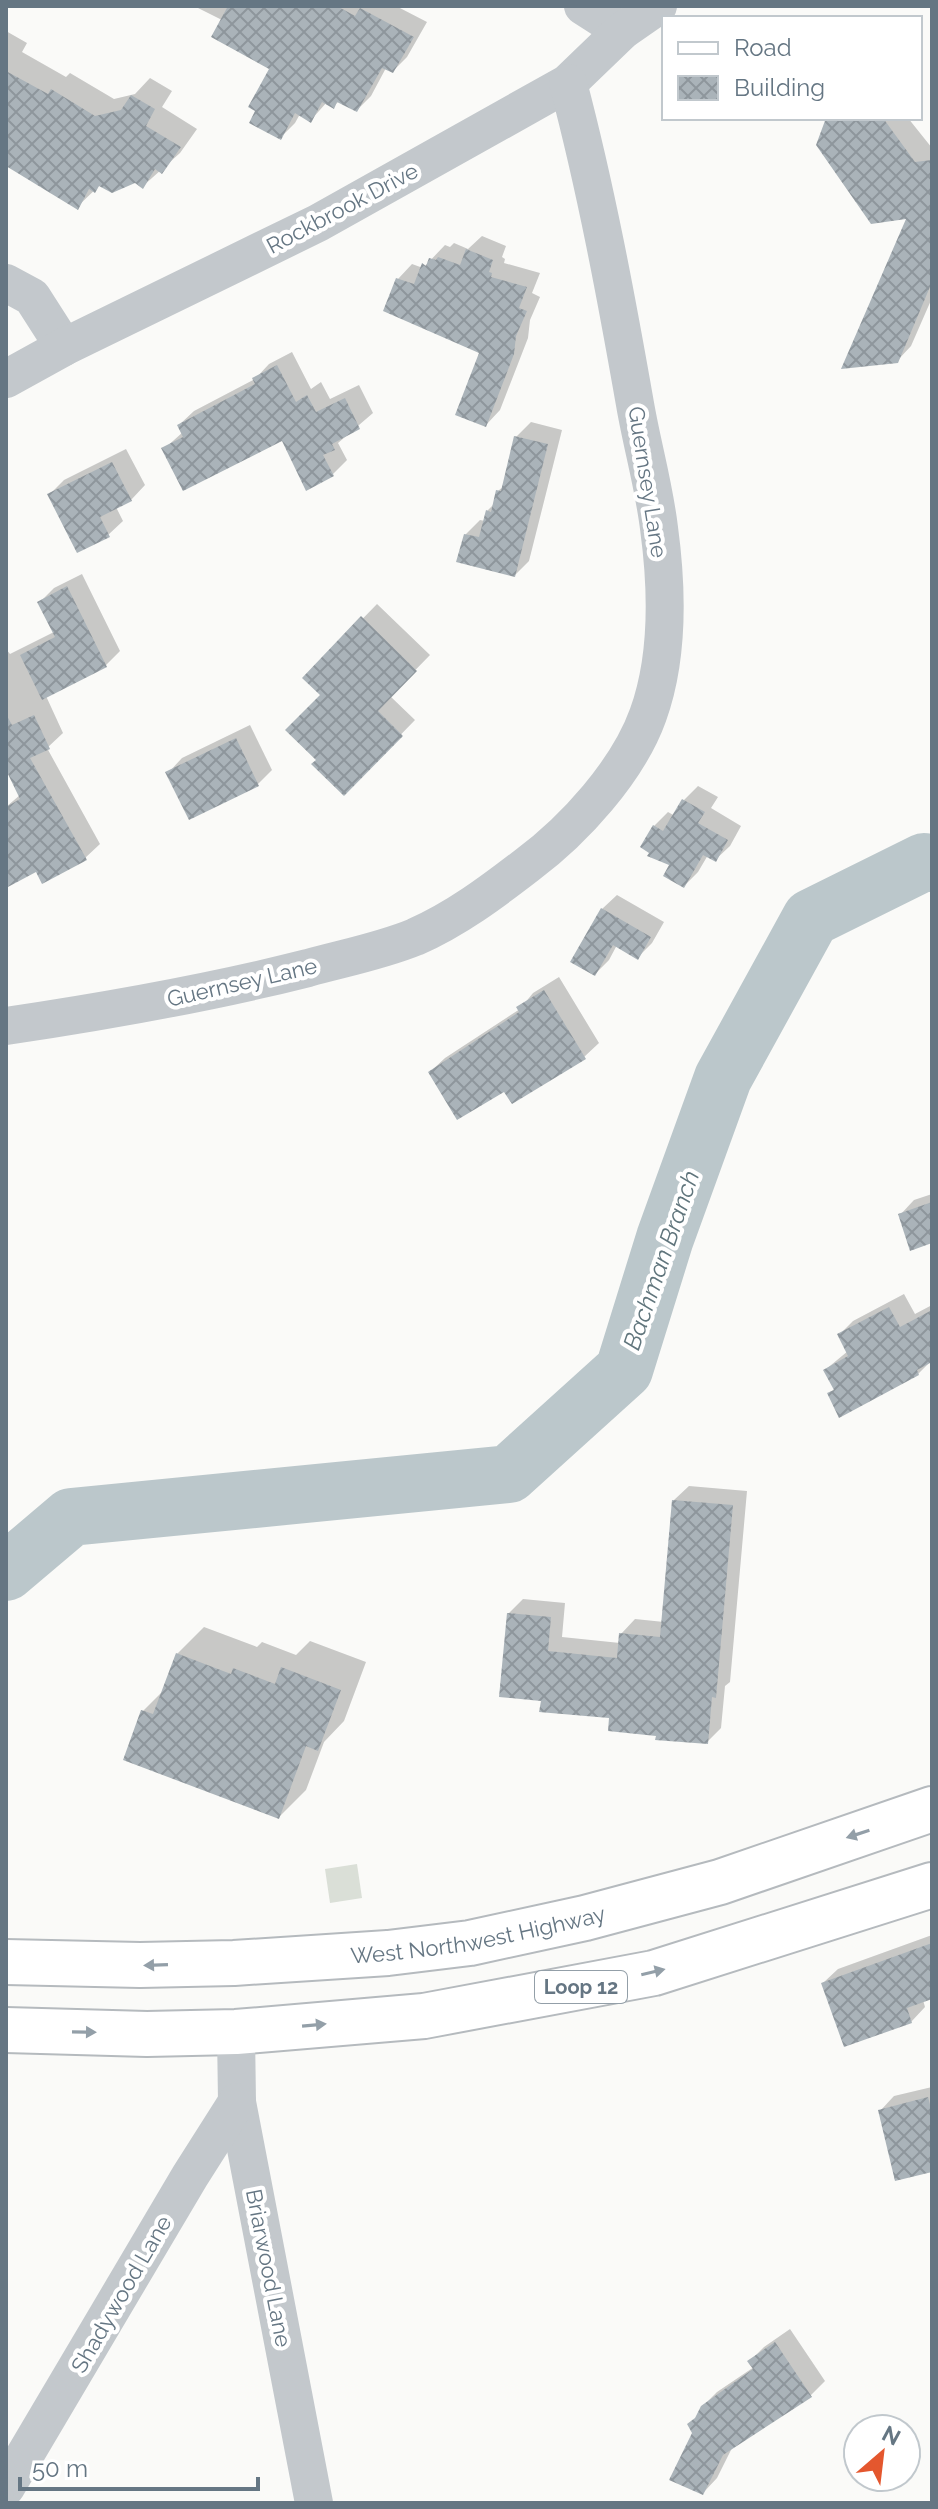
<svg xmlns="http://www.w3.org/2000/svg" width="938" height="2509" font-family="Raleway,sans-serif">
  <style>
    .pitch { fill: #dadfd7 }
    .shadow { fill: #0003 }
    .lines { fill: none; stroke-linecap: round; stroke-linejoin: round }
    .river { stroke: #bbc7cb; stroke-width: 58 }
    .building { fill: url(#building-cross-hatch) }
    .primary-casing { stroke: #b5babe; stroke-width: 48 }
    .street { stroke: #c3c8cc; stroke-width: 38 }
    .primary { stroke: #fff; stroke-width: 44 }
    .oneway { fill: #939fa8 }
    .labels { text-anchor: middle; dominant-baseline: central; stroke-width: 8; stroke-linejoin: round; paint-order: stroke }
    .shield { fill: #fff; stroke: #939fa8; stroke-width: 2 }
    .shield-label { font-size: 20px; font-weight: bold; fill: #657683 }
    .street-label { font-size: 22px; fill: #657683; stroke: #fff }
    .water-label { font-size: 24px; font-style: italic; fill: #60757c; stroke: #fff }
  </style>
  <defs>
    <pattern id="building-cross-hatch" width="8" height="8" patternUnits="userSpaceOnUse" patternTransform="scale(2)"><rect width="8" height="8" fill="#aab3b9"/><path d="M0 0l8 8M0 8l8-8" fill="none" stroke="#8e969c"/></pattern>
  </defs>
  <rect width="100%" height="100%" fill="#fafaf8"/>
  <path class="pitch" d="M 357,1864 L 362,1898 L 330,1903 L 325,1869 Z"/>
  <g class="shadow">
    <path d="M 194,6 L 396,6 L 427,22 L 407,57 L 393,71 L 386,68 L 371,96 L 357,110 L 339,101 L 334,106 L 327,102 L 311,120 L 300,114 L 295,123 L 281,137 L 271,68 L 222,20 Z"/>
    <path d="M 6,31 L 27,43 L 22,52 L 66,77 L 70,73 L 114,99 L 135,94 L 150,78 L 172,91 L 162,107 L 197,129 L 180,153 L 143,186 L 135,181 L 101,184 L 77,207 L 6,164 Z"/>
    <path d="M 829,118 L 908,118 L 932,148 L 932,298 L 911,346 L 897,361 L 910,217 Z"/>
    <path d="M 482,236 L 506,246 L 502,257 L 505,259 L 504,263 L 540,273 L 532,293 L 540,297 L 530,320 L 528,338 L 500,410 L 486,425 L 482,352 L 398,279 L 412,264 L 423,268 L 445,245 L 450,247 L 454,243 L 468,249 Z"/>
    <path d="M 292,352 L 311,389 L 321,382 L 330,399 L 359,385 L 373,413 L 338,443 L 347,460 L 332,475 L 282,438 L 164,449 L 183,432 L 179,425 L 194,411 L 255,379 L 269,364 Z"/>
    <path d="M 531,422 L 562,430 L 529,561 L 515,575 L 465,535 L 480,520 L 485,521 L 487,511 L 495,503 L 498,491 L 505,485 L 516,437 Z"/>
    <path d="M 126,449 L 145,485 L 131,500 L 116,507 L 123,521 L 108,535 L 49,495 L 64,480 Z"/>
    <path d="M 82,574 L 120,651 L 106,665 L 46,696 L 63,733 L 47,748 L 100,844 L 85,858 L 36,869 L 6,886 L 6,807 L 20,795 L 6,764 L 6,649 L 10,654 L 54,632 L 40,602 L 54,588 Z"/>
    <path d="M 377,604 L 430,655 L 390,696 L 415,720 L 344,793 L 319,760 L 322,695 L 305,678 Z"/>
    <path d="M 250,725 L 272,770 L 258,784 L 168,773 L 182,758 Z"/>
    <path d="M 698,786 L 718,797 L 711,808 L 741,826 L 730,846 L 715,860 L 708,855 L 698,872 L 684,886 L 654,826 L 668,812 L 675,816 L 684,800 Z"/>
    <path d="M 617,895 L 664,922 L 652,943 L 638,957 L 617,945 L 609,960 L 595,974 L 602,909 Z"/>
    <path d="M 559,977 L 599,1043 L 584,1057 L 505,1089 L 430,1072 L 445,1058 L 520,1009 L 533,993 Z"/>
    <path d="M 932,1194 L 932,1241 L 900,1215 L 914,1200 Z"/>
    <path d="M 904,1294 L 915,1314 L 932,1305 L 932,1360 L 918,1374 L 829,1394 L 835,1388 L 825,1370 L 848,1351 L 839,1335 L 853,1321 Z"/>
    <path d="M 689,1486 L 747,1491 L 730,1682 L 725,1686 L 721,1728 L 707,1742 L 658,1734 L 611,1717 L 543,1699 L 508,1614 L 523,1599 L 565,1603 L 562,1637 L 620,1643 L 621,1634 L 635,1619 L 664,1622 L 674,1500 Z"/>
    <path d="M 204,1627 L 257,1647 L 262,1642 L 296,1655 L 310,1641 L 366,1662 L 344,1721 L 324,1742 L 306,1790 L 279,1817 L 143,1711 L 164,1690 L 177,1654 Z"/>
    <path d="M 932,1935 L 932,1997 L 923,2000 L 925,2007 L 911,2022 L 823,1983 L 838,1969 Z"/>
    <path d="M 932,2087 L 932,2170 L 880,2111 L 894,2096 Z"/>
    <path d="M 790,2329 L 825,2381 L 811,2395 L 733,2446 L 717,2478 L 703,2493 L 694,2433 L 702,2407 L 717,2392 L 754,2367 L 750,2361 L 764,2347 Z"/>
  </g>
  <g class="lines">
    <path class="river" d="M 6,1572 L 71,1517 L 509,1474 L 624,1370 L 665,1238 L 723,1078 L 811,918 L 924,862 L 932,863"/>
  </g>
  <g class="building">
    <path d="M 228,6 L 337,6 L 355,16 L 360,8 L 414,37 L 393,73 L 382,68 L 357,112 L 337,102 L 334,109 L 322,102 L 311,123 L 295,113 L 281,140 L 249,123 L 255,111 L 248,107 L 269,69 L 211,37 Z"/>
    <path d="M 6,71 L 48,94 L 51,89 L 95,116 L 121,110 L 131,95 L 155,109 L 146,126 L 181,147 L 162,174 L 155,169 L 143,189 L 135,183 L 112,193 L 99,186 L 95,193 L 89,189 L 78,210 L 6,166 Z"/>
    <path d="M 826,118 L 883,118 L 915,162 L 932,160 L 932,282 L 898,363 L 841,369 L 906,219 L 871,224 L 816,145 Z"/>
    <path d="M 466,249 L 493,260 L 489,272 L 492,273 L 491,277 L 527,287 L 519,308 L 527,311 L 516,336 L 514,354 L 486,427 L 455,415 L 479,353 L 383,311 L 396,278 L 414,284 L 422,263 L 426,266 L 429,258 L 436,260 L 438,257 L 460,265 Z"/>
    <path d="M 277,365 L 296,402 L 307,395 L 316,412 L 345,398 L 360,429 L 332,444 L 335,450 L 323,455 L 334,476 L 306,491 L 282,441 L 183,491 L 161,448 L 183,437 L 177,425 L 255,384 L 252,378 Z"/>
    <path d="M 514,436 L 548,444 L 515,577 L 456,562 L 464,534 L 479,537 L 486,510 L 491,512 L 496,490 L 501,491 Z"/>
    <path d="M 112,462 L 132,501 L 100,517 L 110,537 L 77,553 L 47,494 Z"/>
    <path d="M 67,586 L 107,667 L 42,700 L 20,655 L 55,637 L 37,602 Z"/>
    <path d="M 361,616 L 417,671 L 378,711 L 403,736 L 344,796 L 311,764 L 316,760 L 285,730 L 320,695 L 302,678 Z"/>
    <path d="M 6,714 L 12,725 L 34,715 L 50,749 L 30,758 L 87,860 L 42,884 L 36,872 L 6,888 L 6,807 L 20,799 L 6,770 Z"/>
    <path d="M 236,738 L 259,786 L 189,820 L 165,772 Z"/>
    <path d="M 682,799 L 705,812 L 698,823 L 728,840 L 716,862 L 703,855 L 684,888 L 663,876 L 669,865 L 647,856 L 649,853 L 640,847 L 653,825 L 663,831 Z"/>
    <path d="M 601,908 L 651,937 L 638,960 L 613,945 L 595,976 L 570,962 Z"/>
    <path d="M 544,990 L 586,1059 L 512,1104 L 504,1092 L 457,1120 L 428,1072 L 519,1012 L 516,1007 Z"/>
    <path d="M 932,1202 L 932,1243 L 910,1251 L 898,1214 Z"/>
    <path d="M 889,1307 L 900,1327 L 932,1310 L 932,1362 L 917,1370 L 919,1375 L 839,1418 L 827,1393 L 834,1390 L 823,1370 L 848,1356 L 837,1334 Z"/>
    <path d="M 672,1500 L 733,1505 L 716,1698 L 712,1697 L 708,1744 L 655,1740 L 656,1736 L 608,1731 L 609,1718 L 539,1712 L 541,1701 L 499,1697 L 507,1613 L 551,1617 L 548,1651 L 617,1658 L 619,1633 L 660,1637 Z"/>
    <path d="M 176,1653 L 231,1674 L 233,1668 L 275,1684 L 281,1667 L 341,1690 L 318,1751 L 306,1746 L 279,1819 L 123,1760 L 141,1710 L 153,1714 Z"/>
    <path d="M 932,1943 L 932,1999 L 907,2008 L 912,2023 L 844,2047 L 821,1983 Z"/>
    <path d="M 928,2097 L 932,2112 L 932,2172 L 895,2181 L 878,2110 Z"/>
    <path d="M 775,2342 L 812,2397 L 723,2455 L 703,2495 L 669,2480 L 692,2433 L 687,2424 L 695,2418 L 701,2406 L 753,2369 L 747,2361 Z"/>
  </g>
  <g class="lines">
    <g class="primary-casing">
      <g id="primary">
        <path id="s1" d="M 6,1962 L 140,1965 L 234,1963 L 388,1953 L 470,1943 L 585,1918 L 720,1882 L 932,1809"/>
        <path d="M 6,2030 L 147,2034 L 236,2032 L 424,2016 L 654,1973 L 932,1885"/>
      </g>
    </g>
    <g class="street">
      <path d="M 583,6 L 622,31"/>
      <path d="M 6,283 L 32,297 L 64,347"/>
      <path d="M 6,379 L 64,347 L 318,223 L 568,83 L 622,31 L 658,6"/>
      <path d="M 6,1026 C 107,1011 209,993 308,968 C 344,958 381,951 415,937 C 456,919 492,892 527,865 C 574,830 628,771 648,715 C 669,657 667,587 659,528 C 654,486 642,445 635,404 C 616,296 596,189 568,83"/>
      <path d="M 236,2032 L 237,2102 L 314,2503"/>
      <path d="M 6,2487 L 190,2176 L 237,2102"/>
    </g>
    <use href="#primary" class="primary"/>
  </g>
  <defs><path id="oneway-solid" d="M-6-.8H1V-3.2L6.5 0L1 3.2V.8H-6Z" transform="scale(2)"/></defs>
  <g class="oneway">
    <use href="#oneway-solid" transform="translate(858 1834) rotate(162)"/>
    <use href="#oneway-solid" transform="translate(156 1965) rotate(178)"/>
    <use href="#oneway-solid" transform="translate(653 1972) rotate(-13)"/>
    <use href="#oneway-solid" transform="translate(314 2025) rotate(-5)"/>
    <use href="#oneway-solid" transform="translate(84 2032) rotate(1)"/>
  </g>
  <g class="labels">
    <rect class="shield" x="535" y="1971" width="92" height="32" rx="6"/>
    <g class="shield-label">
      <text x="581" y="1987">Loop 12</text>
    </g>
    <g class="street-label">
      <text transform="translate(342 208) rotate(-28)">Rockbrook Drive</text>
      <text transform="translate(648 482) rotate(81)">Guernsey Lane</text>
      <text transform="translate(242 982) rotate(-13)">Guernsey Lane</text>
      <text stroke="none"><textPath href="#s1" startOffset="474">West Northwest Highway</textPath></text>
      <text transform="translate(269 2268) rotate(79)">Briarwood Lane</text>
      <text transform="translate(121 2294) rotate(-60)">Shadywood Lane</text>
    </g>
    <g class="water-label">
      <text transform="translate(661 1260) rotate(-71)">Bachman Branch</text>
    </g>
  </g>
  <rect width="938" height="2509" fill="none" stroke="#657683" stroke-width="16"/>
  <rect x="662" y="16" width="260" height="104" fill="#ffffff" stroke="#c1c8cd" stroke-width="2"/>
  <rect x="678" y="42" width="40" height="12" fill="#ffffff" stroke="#c1c8cd" stroke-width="2"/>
  <text x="734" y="56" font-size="24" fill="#657683">Road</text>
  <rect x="678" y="76" width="40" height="24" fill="url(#building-cross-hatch)" stroke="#c1c8cd" stroke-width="2"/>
  <text x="734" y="96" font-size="24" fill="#657683">Building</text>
  <g transform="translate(882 2453) rotate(28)"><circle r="38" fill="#ffffff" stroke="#c1c8cd" stroke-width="2"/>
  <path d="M0-6L14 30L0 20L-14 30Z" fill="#e4572e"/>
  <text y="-12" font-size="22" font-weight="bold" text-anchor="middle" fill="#657683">N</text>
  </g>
  <path d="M20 2477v12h238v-12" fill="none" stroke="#657683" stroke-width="4"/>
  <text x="32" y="2477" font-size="24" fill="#657683" stroke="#ffffff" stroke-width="6" paint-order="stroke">50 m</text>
</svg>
